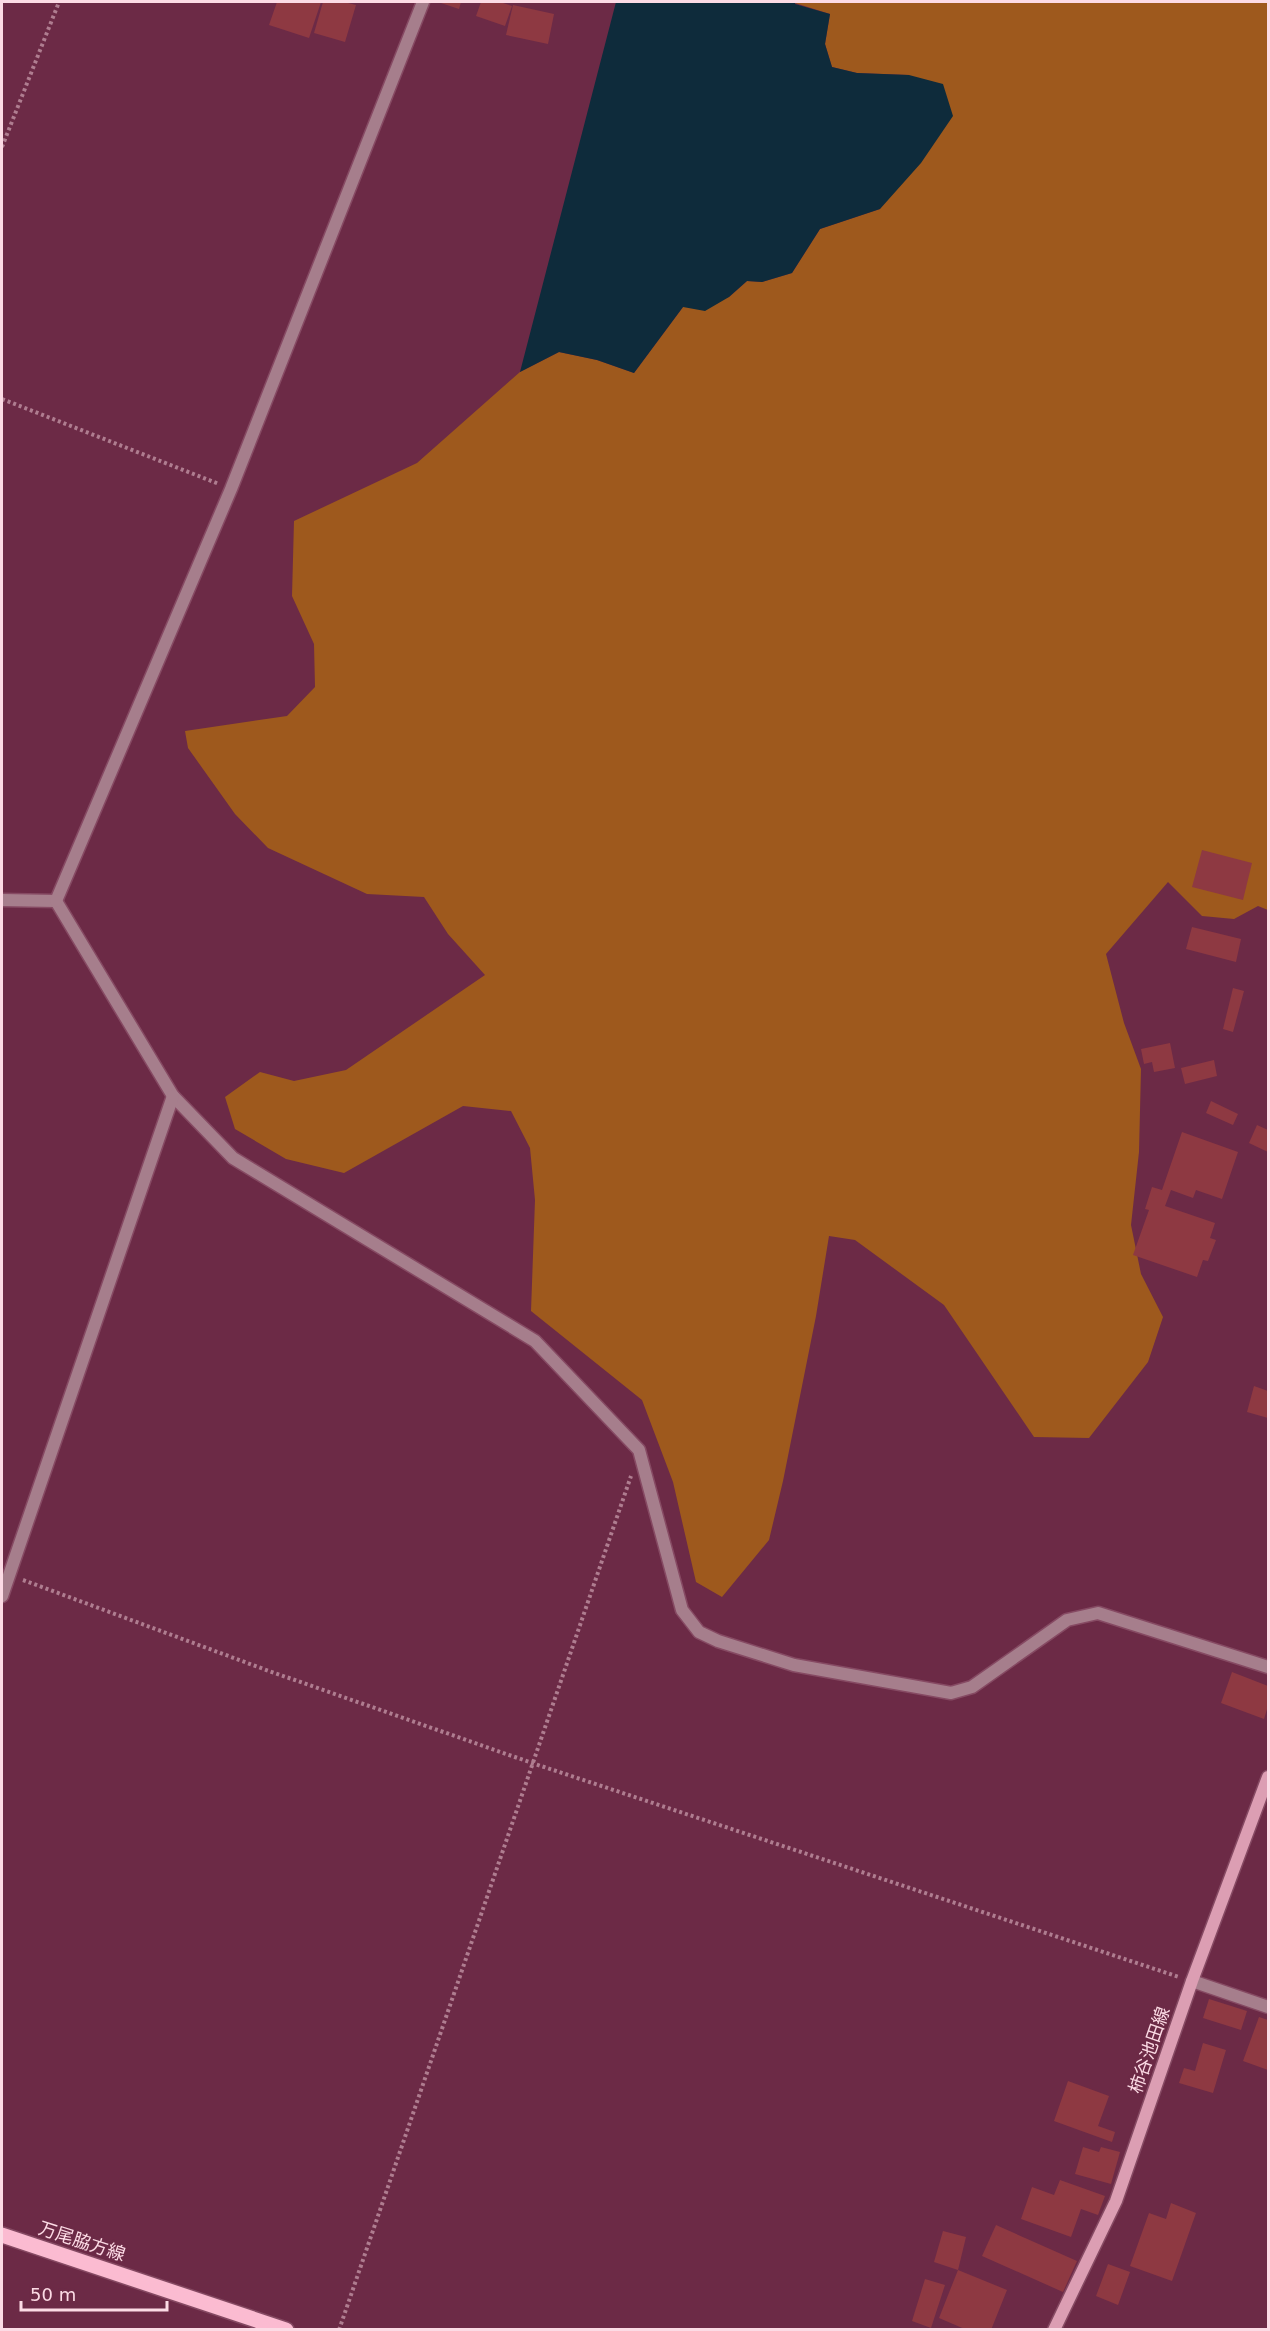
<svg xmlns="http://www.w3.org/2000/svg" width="1270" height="2331" font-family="'DejaVu Sans','Noto Sans JP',sans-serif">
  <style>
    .forest { fill: #9e591d }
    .water { fill: #0e2b3b }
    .building { fill: #8e3942 }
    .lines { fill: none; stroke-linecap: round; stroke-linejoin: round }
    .street-casing { stroke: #864a63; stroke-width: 15 }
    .secondary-casing { stroke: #864a63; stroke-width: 15 }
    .primary-casing { stroke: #864a63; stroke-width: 18 }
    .path { stroke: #af7d90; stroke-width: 4; stroke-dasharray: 3 3; stroke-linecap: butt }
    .street { stroke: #a67e8c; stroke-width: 12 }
    .secondary { stroke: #dc9eb3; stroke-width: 12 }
    .primary { stroke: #fbbbd1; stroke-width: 15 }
    .labels { text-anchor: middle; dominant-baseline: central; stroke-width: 4.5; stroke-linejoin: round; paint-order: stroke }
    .street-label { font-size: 18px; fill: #fcdbe5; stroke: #6c2a46 }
  </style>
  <rect width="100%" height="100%" fill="#6c2a46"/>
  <path class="forest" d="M 795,2 L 1268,2 L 1268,910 L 1258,906 L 1234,919 L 1202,916 L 1168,882 L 1106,954 L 1124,1023 L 1141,1069 L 1139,1152 L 1131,1225 L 1141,1274 L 1163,1317 L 1148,1362 L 1089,1438 L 1034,1437 L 944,1305 L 855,1240 L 829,1236 L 816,1316 L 783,1481 L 769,1540 L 722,1597 L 696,1582 L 673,1482 L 642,1400 L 531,1311 L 535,1200 L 530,1148 L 511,1111 L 463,1106 L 344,1173 L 286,1159 L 235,1129 L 225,1097 L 260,1072 L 294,1081 L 346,1070 L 485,975 L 448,934 L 424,897 L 367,894 L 268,848 L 235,814 L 188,748 L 185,731 L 287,716 L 315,687 L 314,644 L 292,596 L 294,521 L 417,463 L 520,372 L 559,352 L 597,360 L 634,373 L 683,307 L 729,297 L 747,281 L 762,282 L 792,273 L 820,229 L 880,209 L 909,75 L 857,73 L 832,67 L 825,44 L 830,14 L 795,3 Z"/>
  <path class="water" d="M 616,2 L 795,2 L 795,4 L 830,14 L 825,44 L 832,67 L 857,73 L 909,75 L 943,84 L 953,116 L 921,163 L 880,209 L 820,229 L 792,273 L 762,282 L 747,281 L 729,297 L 705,311 L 683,307 L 634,373 L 597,360 L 559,352 L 520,372 Z"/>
  <g class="building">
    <path d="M 277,2 L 321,2 L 309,38 L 269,25 Z"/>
    <path d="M 323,2 L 344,2 L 356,5 L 345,42 L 314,33 Z"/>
    <path d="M 438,2 L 461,2 L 459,9 Z"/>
    <path d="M 481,2 L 500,2 L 512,6 L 505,26 L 476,16 Z"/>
    <path d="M 513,5 L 554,14 L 548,44 L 506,35 Z"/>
    <path d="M 1202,850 L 1252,863 L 1243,900 L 1192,887 Z"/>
    <path d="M 1192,927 L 1241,939 L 1236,962 L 1186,949 Z"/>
    <path d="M 1233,988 L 1244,991 L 1233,1032 L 1223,1029 Z"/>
    <path d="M 1170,1043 L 1175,1068 L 1154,1072 L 1152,1062 L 1144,1064 L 1141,1049 Z"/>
    <path d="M 1214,1060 L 1217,1076 L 1185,1084 L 1181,1068 Z"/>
    <path d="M 1211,1101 L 1238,1114 L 1233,1125 L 1206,1113 Z"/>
    <path d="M 1257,1125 L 1268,1130 L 1268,1152 L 1249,1143 Z"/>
    <path d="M 1182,1132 L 1238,1152 L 1222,1199 L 1196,1190 L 1193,1198 L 1171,1190 L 1165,1206 L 1215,1223 L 1210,1238 L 1216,1240 L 1208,1261 L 1203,1260 L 1197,1277 L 1133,1255 L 1149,1210 L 1145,1209 L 1152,1187 L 1162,1190 Z"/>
    <path d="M 1254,1386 L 1268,1391 L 1268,1418 L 1247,1412 Z"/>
    <path d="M 1232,1672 L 1268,1686 L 1268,1706 L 1264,1719 L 1221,1703 Z"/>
    <path d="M 1209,1999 L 1247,2011 L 1241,2030 L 1203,2018 Z"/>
    <path d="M 1259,2017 L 1268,2020 L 1268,2070 L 1243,2061 Z"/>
    <path d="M 1203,2043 L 1226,2050 L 1213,2093 L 1179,2083 L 1184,2068 L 1195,2071 Z"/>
    <path d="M 1068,2081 L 1109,2096 L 1098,2126 L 1115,2132 L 1112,2142 L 1054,2121 Z"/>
    <path d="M 1083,2147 L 1099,2152 L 1101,2147 L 1120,2152 L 1111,2184 L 1075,2174 Z"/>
    <path d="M 1060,2180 L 1105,2196 L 1098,2215 L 1081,2209 L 1071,2237 L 1021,2219 L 1032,2187 L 1054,2195 Z"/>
    <path d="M 1171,2203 L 1196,2213 L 1172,2281 L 1130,2266 L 1149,2213 L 1166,2219 Z"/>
    <path d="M 996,2225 L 1077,2261 L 1063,2292 L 982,2256 Z"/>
    <path d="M 943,2231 L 966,2237 L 958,2270 L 934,2262 Z"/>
    <path d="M 1108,2264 L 1130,2272 L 1118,2305 L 1096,2296 Z"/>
    <path d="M 958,2270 L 1007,2290 L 991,2330 L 967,2330 L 939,2318 Z"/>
    <path d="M 925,2279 L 945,2285 L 931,2328 L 912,2321 Z"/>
  </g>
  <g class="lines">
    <g class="street-casing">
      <g id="street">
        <path d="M 2,900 L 56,901"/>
        <path d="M 56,901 L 173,1096 L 233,1158 L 535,1341 L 639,1450 L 682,1610 L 699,1632 L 718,1641 L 794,1665 L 951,1693 L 972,1687 L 1067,1620 L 1098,1613 L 1268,1667"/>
        <path d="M 56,901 L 231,489 L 423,2"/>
        <path d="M 2,1596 L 173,1096"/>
        <path d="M 1192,1981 L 1268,2007"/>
      </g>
    </g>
    <g class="secondary-casing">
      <path id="secondary" d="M 1054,2330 L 1116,2201 L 1192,1981 L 1268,1777"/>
    </g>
    <g class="primary-casing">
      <path id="primary" d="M 2,2235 L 286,2330"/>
    </g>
    <g class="path">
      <path d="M 2,147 L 59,2"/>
      <path d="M 2,399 L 219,484"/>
      <path d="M 23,1580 L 269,1671 L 532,1763 L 1179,1977"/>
      <path d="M 339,2330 L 631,1476"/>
    </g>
    <use href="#street" class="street"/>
    <use href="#secondary" class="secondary"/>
    <use href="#primary" class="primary"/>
  </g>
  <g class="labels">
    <g class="street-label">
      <text transform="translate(1149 2050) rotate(-71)">柿谷池田線</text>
      <text transform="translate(82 2241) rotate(18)">万尾脇方線</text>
    </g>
  </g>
  <rect width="1270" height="2331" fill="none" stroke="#fcdbe5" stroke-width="6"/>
  <path d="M21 2301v9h146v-9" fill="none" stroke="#fcdbe5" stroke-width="3"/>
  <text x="30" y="2301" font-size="18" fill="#fcdbe5" stroke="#6c2a46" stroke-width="4.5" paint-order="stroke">50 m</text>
</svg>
